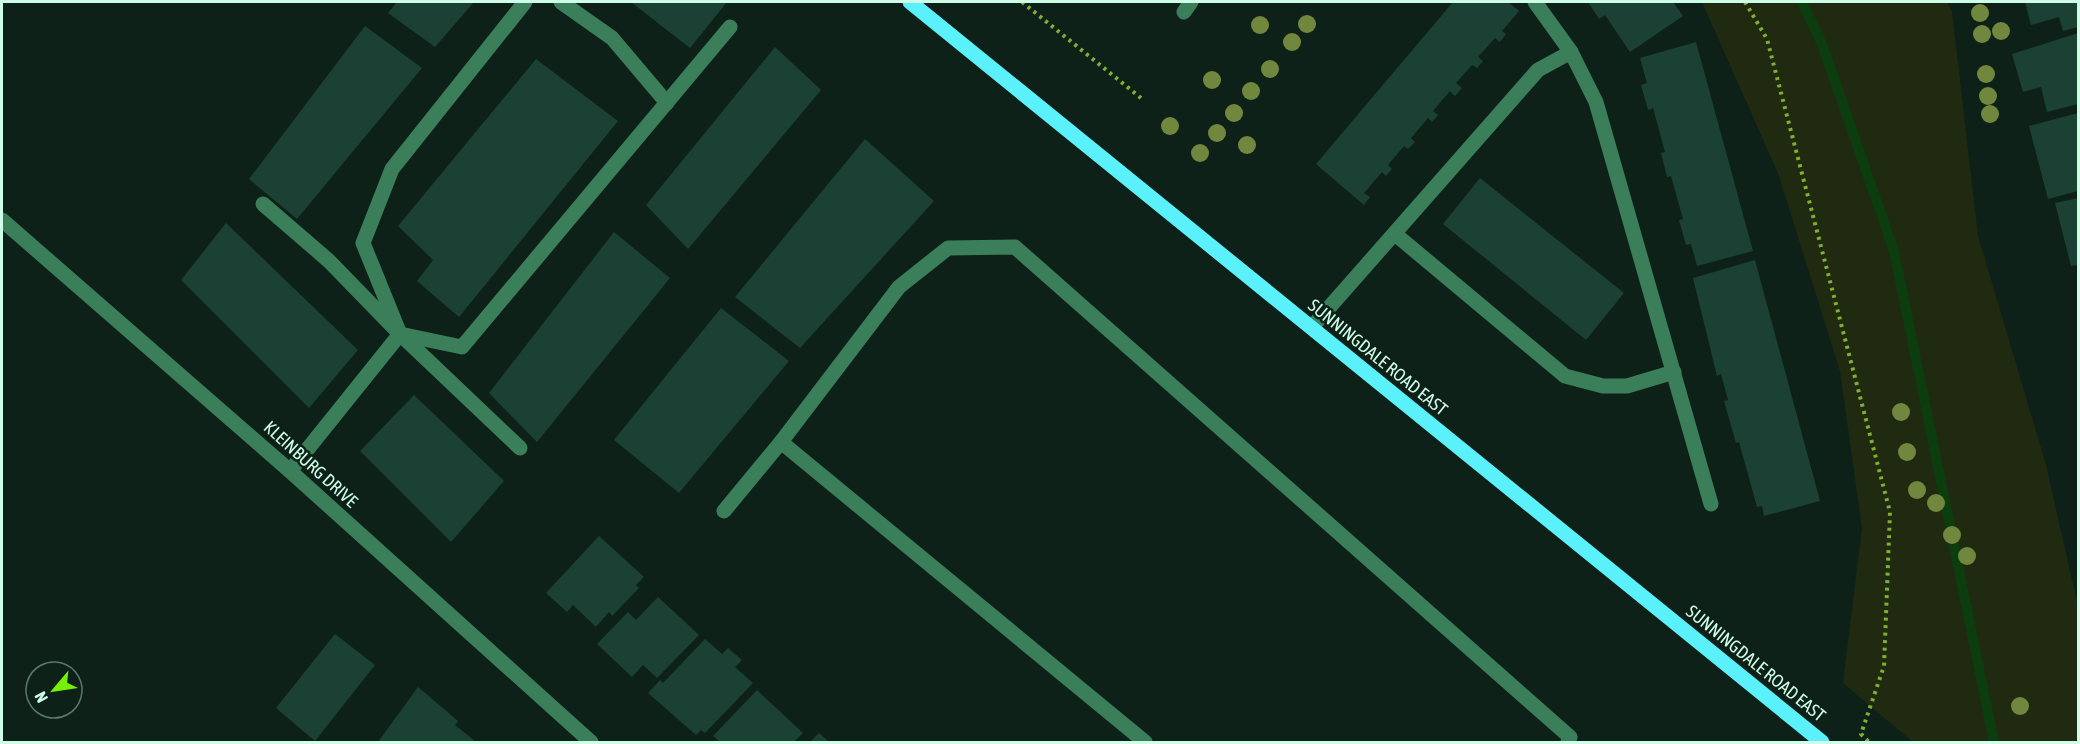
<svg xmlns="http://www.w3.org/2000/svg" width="2080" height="744" font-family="'Asap Condensed',sans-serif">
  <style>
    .green { fill: #202a11 }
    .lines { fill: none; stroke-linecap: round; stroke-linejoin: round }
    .stream { stroke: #0b3d0e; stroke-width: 10 }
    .building { fill: #1a4133 }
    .path { stroke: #80af32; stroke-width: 4; stroke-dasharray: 3 4.5; stroke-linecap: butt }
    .minor { stroke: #3a7e5a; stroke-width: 15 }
    .major { stroke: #5af1fa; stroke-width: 15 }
    .tree { fill: #72873e }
    .labels { text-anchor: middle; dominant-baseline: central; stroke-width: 5; stroke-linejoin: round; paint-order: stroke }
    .street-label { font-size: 18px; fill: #cffee8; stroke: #0e2119 }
  </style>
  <rect width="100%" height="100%" fill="#0e2119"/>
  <path class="green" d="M 1702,2 L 1947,2 L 1952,12 L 1978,236 L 2046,465 L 2078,606 L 2078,742 L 1913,742 L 1843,683 L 1862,528 L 1840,371 L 1778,173 Z"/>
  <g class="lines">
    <path class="stream" d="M 1802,2 L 1822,44 L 1894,251 L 1994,742"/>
  </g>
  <g class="building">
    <path d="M 397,2 L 474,2 L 435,47 L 388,13 Z"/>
    <path d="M 631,2 L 727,2 L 690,48 Z"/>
    <path d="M 1453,2 L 1508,2 L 1519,11 L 1502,31 L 1506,34 L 1500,42 L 1495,38 L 1478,57 L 1483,61 L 1477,68 L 1472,65 L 1456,83 L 1462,88 L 1455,96 L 1450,91 L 1433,111 L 1438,115 L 1432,122 L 1428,118 L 1411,138 L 1415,142 L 1408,149 L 1404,146 L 1388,165 L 1392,169 L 1386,176 L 1382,172 L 1364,193 L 1370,197 L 1364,205 L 1316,164 Z"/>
    <path d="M 1588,2 L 1673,2 L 1683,16 L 1630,52 L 1605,15 L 1599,19 Z"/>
    <path d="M 2025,2 L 2078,2 L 2078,27 L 2063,31 L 2059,17 L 2031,25 Z"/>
    <path d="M 365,26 L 422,68 L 297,219 L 249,179 Z"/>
    <path d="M 2078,33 L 2078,104 L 2047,112 L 2041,87 L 2023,92 L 2012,54 Z"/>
    <path d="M 1696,42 L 1753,251 L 1697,266 L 1691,244 L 1686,245 L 1679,220 L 1683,219 L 1671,176 L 1667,177 L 1661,153 L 1665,152 L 1653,108 L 1648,110 L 1641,85 L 1647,83 L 1640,58 Z"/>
    <path d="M 775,47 L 821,90 L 688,249 L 646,205 Z"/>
    <path d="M 536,59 L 618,121 L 459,317 L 417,281 L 433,260 L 398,226 Z"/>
    <path d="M 2078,113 L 2078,191 L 2048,199 L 2029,126 Z"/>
    <path d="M 865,139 L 934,201 L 800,348 L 735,297 Z"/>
    <path d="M 1480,178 L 1624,293 L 1586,340 L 1443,224 Z"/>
    <path d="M 2078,198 L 2078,265 L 2071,266 L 2055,203 Z"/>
    <path d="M 226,223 L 358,350 L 309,408 L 181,280 Z"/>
    <path d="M 614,232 L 670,278 L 537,442 L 489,393 Z"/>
    <path d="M 1755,260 L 1820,501 L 1764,516 L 1762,506 L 1757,507 L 1739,442 L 1736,443 L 1724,401 L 1728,400 L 1721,374 L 1717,376 L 1693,278 Z"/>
    <path d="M 721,308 L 789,361 L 679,493 L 614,440 Z"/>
    <path d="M 414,395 L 504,481 L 451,542 L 360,451 Z"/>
    <path d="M 599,536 L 644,577 L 636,585 L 639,588 L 612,616 L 609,612 L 596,627 L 573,605 L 567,612 L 546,593 Z"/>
    <path d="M 658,597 L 699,635 L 657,678 L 643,665 L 632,677 L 597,644 L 628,612 L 636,620 Z"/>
    <path d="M 335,634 L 375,665 L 315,741 L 276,708 Z"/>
    <path d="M 705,639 L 722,654 L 728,648 L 742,660 L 735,667 L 753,683 L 705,733 L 701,730 L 696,735 L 648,693 L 660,680 L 663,683 Z"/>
    <path d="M 418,687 L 458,721 L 455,725 L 476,742 L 378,742 Z"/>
    <path d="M 757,690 L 803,733 L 794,742 L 720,742 L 713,736 Z"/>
    <path d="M 819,733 L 829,742 L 810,742 Z"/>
  </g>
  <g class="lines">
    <g class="path">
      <path d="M 1022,2 L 1141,98"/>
      <path d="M 1745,2 L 1767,39 L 1890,512 L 1884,666 L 1861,734 L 1869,742"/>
    </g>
    <g class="minor">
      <path d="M 561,2 L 612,38 L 667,103"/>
      <path d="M 1535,2 L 1571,52 L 1596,102 L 1711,504"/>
      <path d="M 1184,12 L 1191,2"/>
      <path d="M 263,204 L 329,261 L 400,334 L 520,448"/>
      <path d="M 2,220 L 290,471 L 591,742"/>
      <path d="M 1395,234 L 1565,376 L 1603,386 L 1627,386 L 1674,372"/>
      <path d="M 1312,327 L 1538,70 L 1571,52"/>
      <path d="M 400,334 L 363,243 L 392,169 L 525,2"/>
      <path d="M 290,471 L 400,334 L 462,347 L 730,27"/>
      <path d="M 724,511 L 781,442"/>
      <path d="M 1145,742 L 781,442 L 899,287 L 948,248 L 1015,247 L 1570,737 L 1568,742"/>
    </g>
    <path class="major" d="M 910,2 L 1822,742"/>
  </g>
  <g class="tree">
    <circle cx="1980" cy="13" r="9"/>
    <circle cx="1307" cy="24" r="9"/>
    <circle cx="1260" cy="25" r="9"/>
    <circle cx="2001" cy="31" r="9"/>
    <circle cx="1982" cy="34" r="9"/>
    <circle cx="1292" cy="42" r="9"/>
    <circle cx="1270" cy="69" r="9"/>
    <circle cx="1986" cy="74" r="9"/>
    <circle cx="1212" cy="80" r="9"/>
    <circle cx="1251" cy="91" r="9"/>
    <circle cx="1988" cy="96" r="9"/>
    <circle cx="1234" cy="113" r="9"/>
    <circle cx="1990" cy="114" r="9"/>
    <circle cx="1170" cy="126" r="9"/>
    <circle cx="1217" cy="133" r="9"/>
    <circle cx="1247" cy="145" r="9"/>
    <circle cx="1200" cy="153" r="9"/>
    <circle cx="1901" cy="412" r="9"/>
    <circle cx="1907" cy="452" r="9"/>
    <circle cx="1917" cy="490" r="9"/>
    <circle cx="1936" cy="503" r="9"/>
    <circle cx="1952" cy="535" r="9"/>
    <circle cx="1967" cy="556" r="9"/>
    <circle cx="2020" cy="706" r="9"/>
  </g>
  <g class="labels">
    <g class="street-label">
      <text transform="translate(1378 357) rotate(39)">SUNNINGDALE ROAD EAST</text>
      <text transform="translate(311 464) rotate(42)">KLEINBURG DRIVE</text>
      <text transform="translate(1756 663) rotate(39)">SUNNINGDALE ROAD EAST</text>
    </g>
  </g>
  <rect width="2080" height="744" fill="none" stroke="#cffee8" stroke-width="6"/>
  <g transform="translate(54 690) rotate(241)"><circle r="28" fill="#0e2119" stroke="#5b796c" stroke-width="1.5"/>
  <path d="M0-4.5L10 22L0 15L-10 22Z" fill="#75f107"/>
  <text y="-9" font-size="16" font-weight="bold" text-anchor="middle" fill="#cffee8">N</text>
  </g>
</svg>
